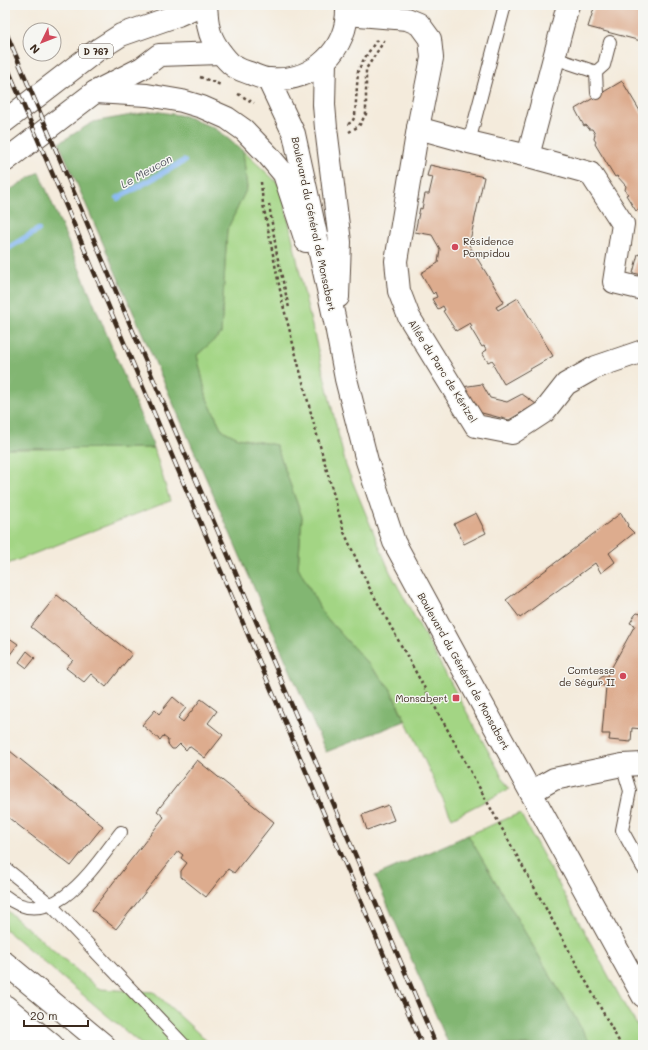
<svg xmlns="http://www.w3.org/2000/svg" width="648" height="1050" font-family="Mali,sans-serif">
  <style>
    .green { fill: #a3d584; stroke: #6f8051 }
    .forest { fill: #82b672; stroke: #5e7048 }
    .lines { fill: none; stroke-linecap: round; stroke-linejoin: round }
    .stream { stroke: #86b8f3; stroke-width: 6 }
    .building { fill: #ddac8e }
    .service-casing { stroke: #57473a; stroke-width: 14 }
    .minor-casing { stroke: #57473a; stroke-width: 24 }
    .secondary-casing { stroke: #57473a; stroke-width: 24 }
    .primary-casing { stroke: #57473a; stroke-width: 24 }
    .trunk-casing { stroke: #57473a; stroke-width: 24 }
    .path { stroke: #57473a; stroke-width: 2.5; stroke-dasharray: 3 3; stroke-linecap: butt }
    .service { stroke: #fff; stroke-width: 12 }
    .minor { stroke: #fff; stroke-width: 22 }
    .secondary { stroke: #fff; stroke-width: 22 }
    .primary { stroke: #fff; stroke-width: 22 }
    .trunk { stroke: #fff; stroke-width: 22 }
    .rail-casing { stroke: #3b2a1e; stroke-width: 4.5 }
    .rail { stroke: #f6f6f2; stroke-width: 3; stroke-dasharray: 9; stroke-linecap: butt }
    .poi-dot { fill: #d1495b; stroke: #f6f6f2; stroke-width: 1.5 }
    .labels { text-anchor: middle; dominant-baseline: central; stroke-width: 3; stroke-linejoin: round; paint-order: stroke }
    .shield { fill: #f6f6f2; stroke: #73675e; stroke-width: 1 }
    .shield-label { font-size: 9px; font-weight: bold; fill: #3b2a1e }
    .street-label { font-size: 10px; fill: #3b2a1e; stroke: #f6f6f2 }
    .poi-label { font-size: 10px; fill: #3b2a1e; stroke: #f6f6f2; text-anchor: end }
    .water-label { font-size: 11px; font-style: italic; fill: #52555e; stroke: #f6f6f2 }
  </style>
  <rect width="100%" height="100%" fill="#f6f6f2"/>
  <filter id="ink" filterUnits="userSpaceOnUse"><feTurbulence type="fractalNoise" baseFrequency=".025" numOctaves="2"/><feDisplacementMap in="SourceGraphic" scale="8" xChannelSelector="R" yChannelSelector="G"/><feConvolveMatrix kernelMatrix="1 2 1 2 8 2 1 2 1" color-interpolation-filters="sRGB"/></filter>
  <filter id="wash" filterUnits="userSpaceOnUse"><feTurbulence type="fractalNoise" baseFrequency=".012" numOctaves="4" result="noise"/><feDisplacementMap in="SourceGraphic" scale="16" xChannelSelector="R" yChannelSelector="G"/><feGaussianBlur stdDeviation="0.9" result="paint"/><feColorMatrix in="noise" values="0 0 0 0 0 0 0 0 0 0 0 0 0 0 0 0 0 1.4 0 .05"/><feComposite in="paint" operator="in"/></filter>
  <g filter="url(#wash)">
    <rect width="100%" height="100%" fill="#f4ebdc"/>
    <g class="green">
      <path d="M 243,151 L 281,186 L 306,301 L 346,466 L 390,572 L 509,789 L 452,818 L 390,688 L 323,614 L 298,567 L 302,517 L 276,445 L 238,438 L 222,430 L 207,399 L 197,355 L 221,334 L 227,230 L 247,188 Z"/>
      <path d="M 154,448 L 170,501 L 5,565 L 5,449 Z"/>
      <path d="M 520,813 L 626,1008 L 643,1034 L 643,1045 L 591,1045 L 468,835 Z"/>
      <path d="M 5,909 L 99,989 L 154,992 L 211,1045 L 142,1045 L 5,929 Z"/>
    </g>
    <g class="forest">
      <path d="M 154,111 L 185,116 L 216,129 L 243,151 L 247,188 L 227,230 L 221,334 L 197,355 L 207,399 L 222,430 L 238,438 L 276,445 L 302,517 L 298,567 L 323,614 L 390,688 L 405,721 L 326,752 L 59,143 L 93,122 Z"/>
      <path d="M 39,172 L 154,448 L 5,449 L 5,193 Z"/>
      <path d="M 468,835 L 591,1045 L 449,1045 L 375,876 Z"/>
    </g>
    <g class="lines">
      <g class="stream">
        <path d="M 118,198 L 184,161"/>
        <path d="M 5,250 L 38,230"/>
      </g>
    </g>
    <g id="blocks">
      <g class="building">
        <path d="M 595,5 L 604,6 L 605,5 L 643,5 L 643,36 L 641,41 L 588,27 Z"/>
        <path d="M 622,81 L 643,116 L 643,207 L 636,211 L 626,195 L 628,194 L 625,190 L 626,186 L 617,176 L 615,177 L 595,144 L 596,142 L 594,139 L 595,134 L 592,129 L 589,129 L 586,125 L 584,126 L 575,109 Z"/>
        <path d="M 430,165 L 484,177 L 469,245 L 504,302 L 496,307 L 498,310 L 518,298 L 553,356 L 504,384 L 493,365 L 495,364 L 492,360 L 488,362 L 482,353 L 487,350 L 484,346 L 482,347 L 470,327 L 472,326 L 470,323 L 456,331 L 443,311 L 445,310 L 443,306 L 438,309 L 432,299 L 437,297 L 435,292 L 433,294 L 421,273 L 438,263 L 440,249 L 432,235 L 415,232 L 420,208 L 422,209 L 425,194 L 429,194 L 433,177 L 427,176 Z"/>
        <path d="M 643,248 L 643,275 L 633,273 L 638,254 L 640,255 L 642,249 Z"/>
        <path d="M 482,384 L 490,398 L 507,402 L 522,394 L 536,404 L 509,420 L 478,412 L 462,387 Z"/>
        <path d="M 476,513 L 486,533 L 464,544 L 454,524 Z"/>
        <path d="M 621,513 L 628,525 L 627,526 L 634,533 L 609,553 L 615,562 L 601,573 L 595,563 L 520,618 L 506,600 Z"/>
        <path d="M 57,595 L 132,654 L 106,687 L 91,674 L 84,682 L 66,668 L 73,660 L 31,627 Z"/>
        <path d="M 643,611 L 643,690 L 642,691 L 640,716 L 643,717 L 643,729 L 632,728 L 631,742 L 609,740 L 610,734 L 602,734 L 606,686 L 599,685 L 599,679 L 603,676 L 607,676 L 635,625 L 630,623 L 635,615 L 637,613 L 641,614 Z"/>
        <path d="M 5,635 L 18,644 L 5,661 Z"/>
        <path d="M 27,651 L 35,658 L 27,668 L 19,662 Z"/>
        <path d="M 173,697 L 186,708 L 178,718 L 183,722 L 201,699 L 217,711 L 208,723 L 223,735 L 205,758 L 189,746 L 186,750 L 180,744 L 175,749 L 172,749 L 168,744 L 168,740 L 163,736 L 160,740 L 142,725 L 155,710 L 159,714 Z"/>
        <path d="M 5,747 L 103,826 L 71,866 L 5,815 Z"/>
        <path d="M 197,760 L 274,822 L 234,873 L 228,869 L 206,897 L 181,877 L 181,871 L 187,863 L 181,858 L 183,855 L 178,851 L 116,929 L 92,910 L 164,817 L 157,811 Z"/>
        <path d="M 388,805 L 394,820 L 367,830 L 362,815 Z"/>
      </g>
    </g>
  </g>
  <g filter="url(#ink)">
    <use href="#blocks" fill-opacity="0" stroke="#57473a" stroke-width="1"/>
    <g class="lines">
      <g class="service-casing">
        <g id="service">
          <path d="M 554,58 L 596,72 L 604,65 L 610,42"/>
          <path d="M 596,72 L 597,93"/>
          <path d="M 469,142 L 505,5"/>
          <path d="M 622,765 L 630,791 L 622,830 L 643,868"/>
          <path d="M 5,868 L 50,904 L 184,1045"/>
          <path d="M 5,896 C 53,935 95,865 121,832"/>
        </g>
      </g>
      <g class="minor-casing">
        <g id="minor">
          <path d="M 347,14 L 407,19 L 419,24 L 430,39 L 432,58 L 418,128 L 396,261 L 399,291 L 409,317 L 476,426 L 512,433 L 544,412 L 566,384 L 596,367 L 643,351"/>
          <path d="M 418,128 L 469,142 L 528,156 L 590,173 L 623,224 L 614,282 L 643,289"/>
          <path d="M 528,156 L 568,5"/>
          <path d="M 531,792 L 554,779 L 622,765 L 643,764"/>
        </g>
      </g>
      <g class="secondary-casing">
        <g id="secondary">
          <path d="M 325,61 L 324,105 L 326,128 L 340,242 L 338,297"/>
          <path d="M 268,79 L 294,134 L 336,326 L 346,379 L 367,461 L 394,542 L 475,691 L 643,996"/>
          <path d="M 95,92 L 147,95 L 182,101 L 202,107 L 227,118 L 244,130 L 268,155 L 284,174 L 306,241"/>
        </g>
      </g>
      <g class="primary-casing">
        <g id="primary">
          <path d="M 206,5 C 207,16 207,28 212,38 C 216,47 228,64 237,68 C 242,71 247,72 252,74 C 257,76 263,79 269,79 C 313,83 349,50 347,5"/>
          <path d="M 5,121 L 96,51 L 121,35 L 178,15 L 201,5"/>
          <path d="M 5,161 L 95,92 L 142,68 L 159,55 L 221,53"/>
        </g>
      </g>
      <g class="trunk-casing">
        <g id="trunk">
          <path d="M 5,963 L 104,1045"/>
          <path d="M 5,1006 L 52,1045"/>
          <path d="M 5,1030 L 24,1045"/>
        </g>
      </g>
      <g class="path">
        <path d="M 200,77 L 221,85"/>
        <path d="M 238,94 L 254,103"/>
        <path d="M 348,124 L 352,122 L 355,116 L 358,71 L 364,59 L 378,38"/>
        <path d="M 349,132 L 359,126 L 366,114 L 366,69 L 386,38"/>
        <path d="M 261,182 L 263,204 L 283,305 L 312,417 L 344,532 L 369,587 L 621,1045"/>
        <path d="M 269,204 L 277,255 L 289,308"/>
      </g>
      <use href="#service" class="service"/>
      <use href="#minor" class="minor"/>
      <use href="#secondary" class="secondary"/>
      <use href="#primary" class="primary"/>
      <use href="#trunk" class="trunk"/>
      <g class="rail-casing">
        <g id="rail">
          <path d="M 5,30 L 436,1045"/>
          <path d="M 5,62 L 422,1045"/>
        </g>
      </g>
      <use href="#rail" class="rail"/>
    </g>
  </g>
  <g class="poi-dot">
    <circle cx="455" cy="247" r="4"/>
    <circle cx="623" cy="676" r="4"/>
    <rect x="452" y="694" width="8" height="8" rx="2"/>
  </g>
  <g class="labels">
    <rect class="shield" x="79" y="44" width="34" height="14" rx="3"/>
    <g class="shield-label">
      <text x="96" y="51">D 767</text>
    </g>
    <g class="street-label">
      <text transform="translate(314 224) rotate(78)">Boulevard du Général de Monsabert</text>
      <text transform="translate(443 371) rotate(58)">Allée du Parc de Kérizel</text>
      <text transform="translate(464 671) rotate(61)">Boulevard du Général de Monsabert</text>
    </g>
    <g class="poi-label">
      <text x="463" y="241" text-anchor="start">Résidence<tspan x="463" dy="12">Pompidou</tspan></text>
      <text x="615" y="670">Comtesse<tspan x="615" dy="12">de Ségur II</tspan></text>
      <text x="448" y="698">Monsabert</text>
    </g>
    <g class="water-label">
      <text transform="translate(146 171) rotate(-29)">Le Meucon</text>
    </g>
  </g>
  <rect width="648" height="1050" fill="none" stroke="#f6f6f2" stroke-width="20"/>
  <g transform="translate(42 42) rotate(227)"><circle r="19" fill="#f6f6f2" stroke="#aba49d"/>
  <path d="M0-3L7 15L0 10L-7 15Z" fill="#d1495b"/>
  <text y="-6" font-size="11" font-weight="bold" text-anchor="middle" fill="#3b2a1e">N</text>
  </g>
  <path d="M24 1020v6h64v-6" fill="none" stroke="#3b2a1e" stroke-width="2"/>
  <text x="30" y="1020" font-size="12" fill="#3b2a1e" stroke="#f6f6f2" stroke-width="3" paint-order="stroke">20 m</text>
</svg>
